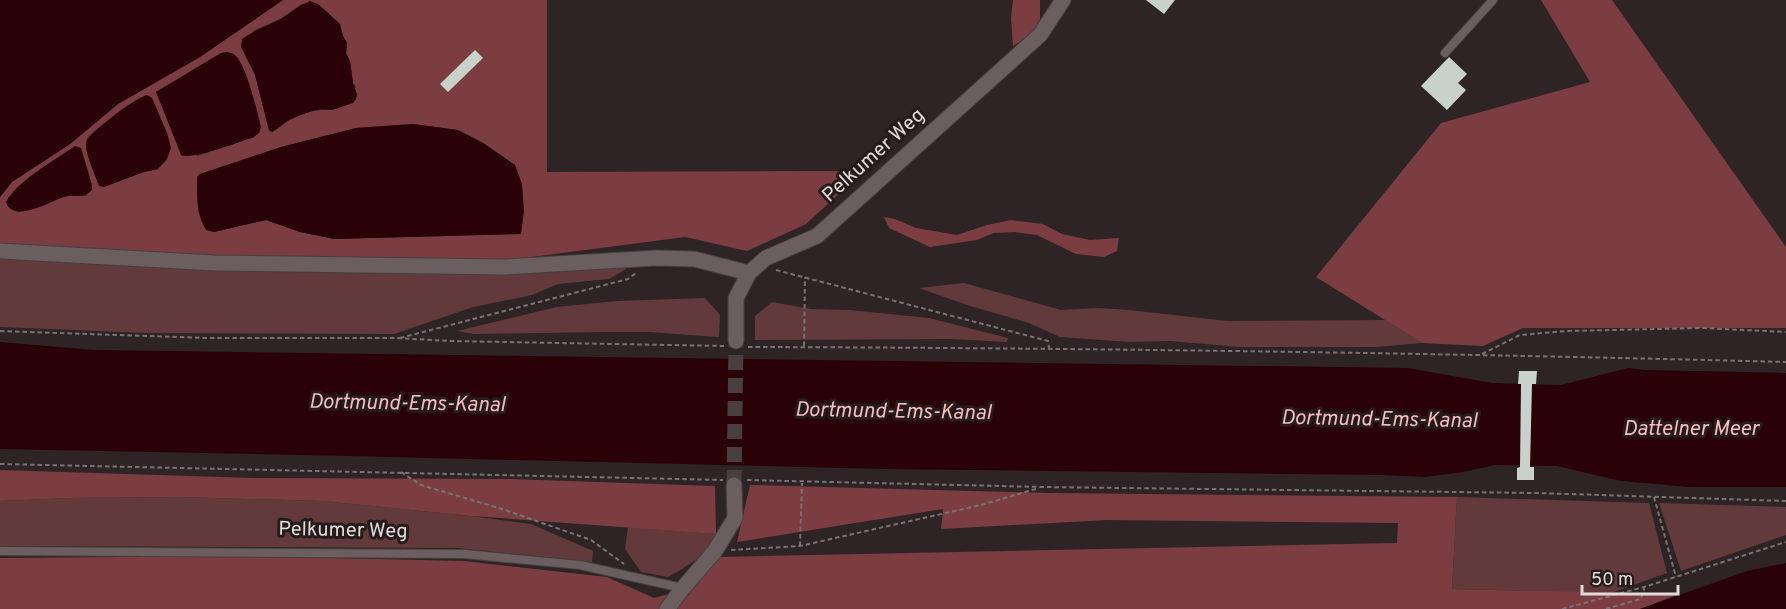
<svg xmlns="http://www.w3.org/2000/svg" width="1786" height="609" font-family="Overpass,sans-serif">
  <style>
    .green { fill: #623a3c }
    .forest { fill: #7b3c42; fill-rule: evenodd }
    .water { fill: #290107 }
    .building { fill: #c9d2ca }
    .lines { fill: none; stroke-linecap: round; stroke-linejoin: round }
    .street-tunnel { stroke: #493f40; stroke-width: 15; stroke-dasharray: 15 8; stroke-linecap: butt }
    .lane-casing { stroke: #473f3f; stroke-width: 10 }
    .street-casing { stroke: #473f3f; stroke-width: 17 }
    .path { stroke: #7a7272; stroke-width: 2; stroke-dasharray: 4.5 3; stroke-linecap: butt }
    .lane { stroke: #6a5e5f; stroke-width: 8 }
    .street { stroke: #6a5e5f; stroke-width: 15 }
    .labels { text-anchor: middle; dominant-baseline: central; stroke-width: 6; stroke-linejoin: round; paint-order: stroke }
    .street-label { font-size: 20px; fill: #e1dada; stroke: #251b1b }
    .water-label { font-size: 21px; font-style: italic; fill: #f8bbbe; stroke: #251b1b }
  </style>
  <rect width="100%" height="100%" fill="#2e2425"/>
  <g class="green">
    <path d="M 0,256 L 626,264 L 626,269 L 609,279 L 558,284 L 532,295 L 473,307 L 394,334 L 146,333 L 0,327 Z"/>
    <path d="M 964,283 L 1061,310 L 1099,308 L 1129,310 L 1227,321 L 1385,320 L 1422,343 L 1376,347 L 1239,347 L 1170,341 L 1129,342 L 1060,337 L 1029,323 L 970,306 L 919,288 Z"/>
    <path d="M 705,298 L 720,315 L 719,337 L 649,332 L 603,332 L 473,334 L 457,331 L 557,307 L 617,301 Z"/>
    <path d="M 772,302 L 811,309 L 849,310 L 929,318 L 1008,338 L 1007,342 L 951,339 L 755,340 L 755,316 Z"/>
    <path d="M 179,497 L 323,501 L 471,516 L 531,524 L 593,551 L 592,562 L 458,548 L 0,546 L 0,501 L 71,498 Z"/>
    <path d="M 1457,497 L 1649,503 L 1667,573 L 1611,593 L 1452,589 Z"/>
    <path d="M 1659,503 L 1786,507 L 1786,535 L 1681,571 Z"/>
    <path d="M 628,527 L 716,534 C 712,553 684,568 668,577 L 641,572 L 625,549 Z"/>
  </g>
  <g class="forest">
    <path d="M 283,0 L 547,0 L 547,172 L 864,171 L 806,224 L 747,251 L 685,237 L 501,261 L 209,255 L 0,246 L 0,197 L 12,182 L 70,144 L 118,104 L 200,57 ZM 302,4 L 318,4 L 340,24 L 343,36 L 347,43 L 346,53 L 350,61 L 353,83 L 356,87 L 332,110 C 316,109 303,113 289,120 C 283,124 278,129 272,132 L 269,130 L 255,75 L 253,31 L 280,19 ZM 221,53 L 238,58 L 247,80 L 254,137 L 197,156 L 156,92 ZM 118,114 L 158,169 L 144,172 L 104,187 L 99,185 C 96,176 82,147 87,139 C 91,132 111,119 118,114 ZM 413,124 L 458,130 L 483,143 L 515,165 L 521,234 L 335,239 L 300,232 L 266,220 L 214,232 L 198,211 L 197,177 L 200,174 L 281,147 L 356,128 ZM 88,194 L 85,196 L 63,196 L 42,206 L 18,212 L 8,197 Z"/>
    <path d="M 1013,0 L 1040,0 L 1040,29 L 1013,46 L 1011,18 Z"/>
    <path d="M 1541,0 L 1612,0 L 1786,247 L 1786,328 L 1523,328 L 1483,346 L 1422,343 L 1316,277 L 1441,123 L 1590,82 Z"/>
    <path d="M 884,217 L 895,219 L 916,228 L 957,235 L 987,225 L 1011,220 L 1043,224 L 1062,234 L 1090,240 L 1119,238 L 1117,251 L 1104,257 L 1076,254 L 1037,235 L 1015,232 L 994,233 L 977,240 L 930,247 L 889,228 Z"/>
    <path d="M 0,470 L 253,478 L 510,479 L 715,486 L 716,534 L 471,516 L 323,501 L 179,497 L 71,498 L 0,501 Z"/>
    <path d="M 750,485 L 1049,493 L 1457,497 L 1452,589 L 1679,594 L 1640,609 L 0,609 L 0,558 L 2,558 L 247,556 L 464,561 L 607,577 L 654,598 L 690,588 L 719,557 L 1397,543 L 1398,523 L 1107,520 L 941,529 L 943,509 L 737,542 Z"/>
  </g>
  <g class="water">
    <path d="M 0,0 L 283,0 L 200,57 L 118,104 L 70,144 L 12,182 L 0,197 Z"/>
    <path d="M 310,1 L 318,4 L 340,24 L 343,36 L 347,43 L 346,53 L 350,61 L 353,83 L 357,94 L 356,99 L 353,103 L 332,110 L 320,109 L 306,113 L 289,120 L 272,132 L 269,130 L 255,75 L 241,47 L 242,39 C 254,30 268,26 281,19 C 291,13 299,5 310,1 Z"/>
    <path d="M 227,52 C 231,53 233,53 236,56 C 247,68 257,110 261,127 L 259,133 L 254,137 C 239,142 193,160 181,155 L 156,92 L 221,53 Z"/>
    <path d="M 147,95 L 152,98 L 167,133 L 171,148 L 167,159 L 158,169 L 144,172 L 104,187 L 99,186 C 95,175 86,155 86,145 C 87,133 135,98 147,95 Z"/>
    <path d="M 413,124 L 458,130 L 483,143 L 515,165 L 522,184 L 524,211 L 521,234 L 335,239 L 300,232 L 266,220 L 214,232 L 206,230 C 196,214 197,195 197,177 L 200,174 L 281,147 L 356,128 Z"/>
    <path d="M 75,146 L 81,148 L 92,185 L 92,190 C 82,200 73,193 61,198 C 48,203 12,223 6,202 C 17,181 55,160 75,146 Z"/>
    <path d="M 0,342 L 94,350 L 1408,368 L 1492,383 L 1561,385 L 1628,368 L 1646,370 L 1786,373 L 1786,487 L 1689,487 L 1621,481 L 1557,466 L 1495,465 L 1463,472 L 1425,477 L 1381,475 L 884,469 L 350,456 L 0,449 Z"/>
    <path d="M 1786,563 L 1786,609 L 1640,609 L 1747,571 Z"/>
  </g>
  <g class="building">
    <path d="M 1146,0 L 1175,0 L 1164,14 Z"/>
    <path d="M 475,50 L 483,58 L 448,92 L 440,84 Z"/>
    <path d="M 1449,57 L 1467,74 L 1458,83 L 1466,90 L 1447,110 L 1421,86 Z"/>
    <path d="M 1519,371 L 1537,371 L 1536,384 L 1532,384 L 1530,467 L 1534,467 L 1534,480 L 1517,480 L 1517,468 L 1520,467 L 1521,384 L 1518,384 Z"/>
  </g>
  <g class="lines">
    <path class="street-tunnel" d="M 734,485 L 736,341"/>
    <g class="lane-casing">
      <g id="lane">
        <path d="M 1445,53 L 1493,0"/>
        <path d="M 0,551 L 464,554 L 580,565 L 682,588"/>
      </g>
    </g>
    <g class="street-casing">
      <g id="street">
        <path d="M 0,251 L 215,263 L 505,267 L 656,258 L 694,259 L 749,273"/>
        <path d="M 736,341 L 736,298 L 749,273 L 766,258 L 817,236 L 1040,35 L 1063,0"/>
        <path d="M 667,609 L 683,588 L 715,551 L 735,518 L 734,485"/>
      </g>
    </g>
    <g class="path">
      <path d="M 776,270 L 1048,341 L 1049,348"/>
      <path d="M 0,331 L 206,338 L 397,338 L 449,341 L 724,346"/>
      <path d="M 400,338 L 628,279 L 636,273"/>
      <path d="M 804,346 L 805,277"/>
      <path d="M 748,347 C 1094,348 1440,353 1786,362"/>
      <path d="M 1482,354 L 1520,335 L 1566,331 L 1702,328 L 1786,332"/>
      <path d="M 0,464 L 723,480"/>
      <path d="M 401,472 L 421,485 L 502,509 L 591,540 L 624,564"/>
      <path d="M 747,480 L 1042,487 L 1537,493 L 1786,501"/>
      <path d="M 1654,497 L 1676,577"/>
      <path d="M 800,546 L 802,483"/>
      <path d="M 731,550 L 800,546 L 981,505 L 1039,488"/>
      <path d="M 1562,609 L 1644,587 L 1786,542"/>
      <path d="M 1606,609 L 1640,599 L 1644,592 L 1644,587"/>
    </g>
    <use href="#lane" class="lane"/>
    <use href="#street" class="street"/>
  </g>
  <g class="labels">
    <g class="street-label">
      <text transform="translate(874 156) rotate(-42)">Pelkumer Weg</text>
      <text transform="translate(343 531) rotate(1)">Pelkumer Weg</text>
    </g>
    <g class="water-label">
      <text transform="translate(407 404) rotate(1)">Dortmund-Ems-Kanal</text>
      <text transform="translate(893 412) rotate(1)">Dortmund-Ems-Kanal</text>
      <text transform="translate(1379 420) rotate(1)">Dortmund-Ems-Kanal</text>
      <text x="1691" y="429">Dattelner Meer</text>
    </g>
  </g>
  <path d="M1582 585v9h96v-9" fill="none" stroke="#e1dada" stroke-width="3"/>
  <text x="1591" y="585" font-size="18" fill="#e1dada" stroke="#251b1b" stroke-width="4.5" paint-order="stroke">50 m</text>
</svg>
